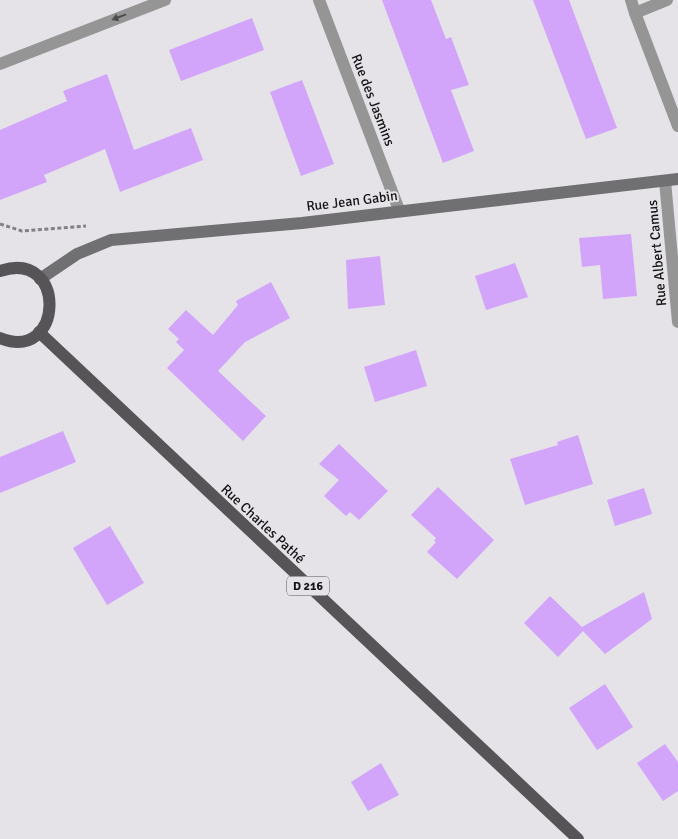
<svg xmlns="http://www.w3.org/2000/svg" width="678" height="839" font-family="Signika,sans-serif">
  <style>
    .building { fill: #d2a5fa }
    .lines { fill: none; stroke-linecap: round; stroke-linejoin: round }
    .path { stroke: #828184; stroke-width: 3; stroke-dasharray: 4 2.5; stroke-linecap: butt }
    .street { stroke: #969596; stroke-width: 12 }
    .secondary { stroke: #706f71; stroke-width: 12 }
    .primary { stroke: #565457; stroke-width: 12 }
    .oneway { fill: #4e4d4e }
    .labels { text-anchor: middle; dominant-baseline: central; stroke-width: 4; stroke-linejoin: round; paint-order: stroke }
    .shield { fill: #e5e3e7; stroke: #525153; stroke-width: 1 }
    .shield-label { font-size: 12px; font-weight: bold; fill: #131214 }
    .street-label { font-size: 14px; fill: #131214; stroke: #e5e3e7 }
  </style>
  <rect width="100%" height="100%" fill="#e5e3e7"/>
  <g class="building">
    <path d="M 382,0 L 431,0 L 446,39 L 451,37 L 469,85 L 451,90 L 474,151 L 443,163 Z"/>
    <path d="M 533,0 L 569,0 L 617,128 L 586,139 Z"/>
    <path d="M 252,18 L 264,50 L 181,81 L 169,50 Z"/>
    <path d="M 107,74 L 134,150 L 191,128 L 203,160 L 120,192 L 105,149 L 44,175 L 47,182 L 0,200 L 0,130 L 67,101 L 63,91 Z"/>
    <path d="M 302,80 L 334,164 L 301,176 L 270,92 Z"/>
    <path d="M 631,234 L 637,296 L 603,299 L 600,265 L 582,267 L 579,238 Z"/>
    <path d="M 380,256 L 385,305 L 348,309 L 346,260 Z"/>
    <path d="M 515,263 L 528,297 L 486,310 L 475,276 Z"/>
    <path d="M 271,282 L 290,318 L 245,342 L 218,371 L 266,416 L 243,441 L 167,368 L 184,350 L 176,342 L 179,339 L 168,329 L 186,310 L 213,335 L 238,305 L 236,301 Z"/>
    <path d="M 416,350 L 427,386 L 375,402 L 364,367 Z"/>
    <path d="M 63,431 L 76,462 L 0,493 L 0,457 Z"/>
    <path d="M 578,435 L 593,484 L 525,505 L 510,459 L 558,445 L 557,442 Z"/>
    <path d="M 339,444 L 388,491 L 359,520 L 350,512 L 346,516 L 324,496 L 339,480 L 319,464 Z"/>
    <path d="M 438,487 L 494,540 L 457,579 L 427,552 L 436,542 L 434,541 L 436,538 L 411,515 Z"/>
    <path d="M 644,488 L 652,514 L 615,526 L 607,500 Z"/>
    <path d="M 110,526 L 144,583 L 107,605 L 73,548 Z"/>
    <path d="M 644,592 L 652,619 L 605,654 L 583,631 L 558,657 L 524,623 L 550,596 L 582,627 Z"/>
    <path d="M 605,684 L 633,727 L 597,750 L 569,708 Z"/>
    <path d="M 665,744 L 678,762 L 678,791 L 663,801 L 637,763 Z"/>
    <path d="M 381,763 L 399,795 L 368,811 L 351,782 Z"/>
  </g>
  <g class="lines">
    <path class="path" d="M 0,224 L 22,231 L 86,226"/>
    <g class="street">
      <path d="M 319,0 L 399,210"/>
      <path d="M 631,0 L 635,13 L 667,0"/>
      <path d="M 635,13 L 678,126"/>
      <path d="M 0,64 L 165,0"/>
      <path d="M 665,181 L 678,322"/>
    </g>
    <path class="secondary" d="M 40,279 L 77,254 L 111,240 L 302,223 L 678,179"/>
    <g class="primary">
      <path d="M 0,271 C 68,248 64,364 0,338"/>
      <path d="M 39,332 L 578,839"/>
    </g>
  </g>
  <defs><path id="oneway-solid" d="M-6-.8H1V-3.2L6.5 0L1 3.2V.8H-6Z" transform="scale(1.25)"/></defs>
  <use class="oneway" href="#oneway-solid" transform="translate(119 17) rotate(159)"/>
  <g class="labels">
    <rect class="shield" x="287" y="576.5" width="42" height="19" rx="4"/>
    <g class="shield-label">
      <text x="308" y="586">D 216</text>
    </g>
    <g class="street-label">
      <text transform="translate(373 100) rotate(69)">Rue des Jasmins</text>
      <text transform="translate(352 201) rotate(-7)">Rue Jean Gabin</text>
      <text transform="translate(657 253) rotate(-95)">Rue Albert Camus</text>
      <text transform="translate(263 524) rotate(43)">Rue Charles Pathé</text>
    </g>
  </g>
</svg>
